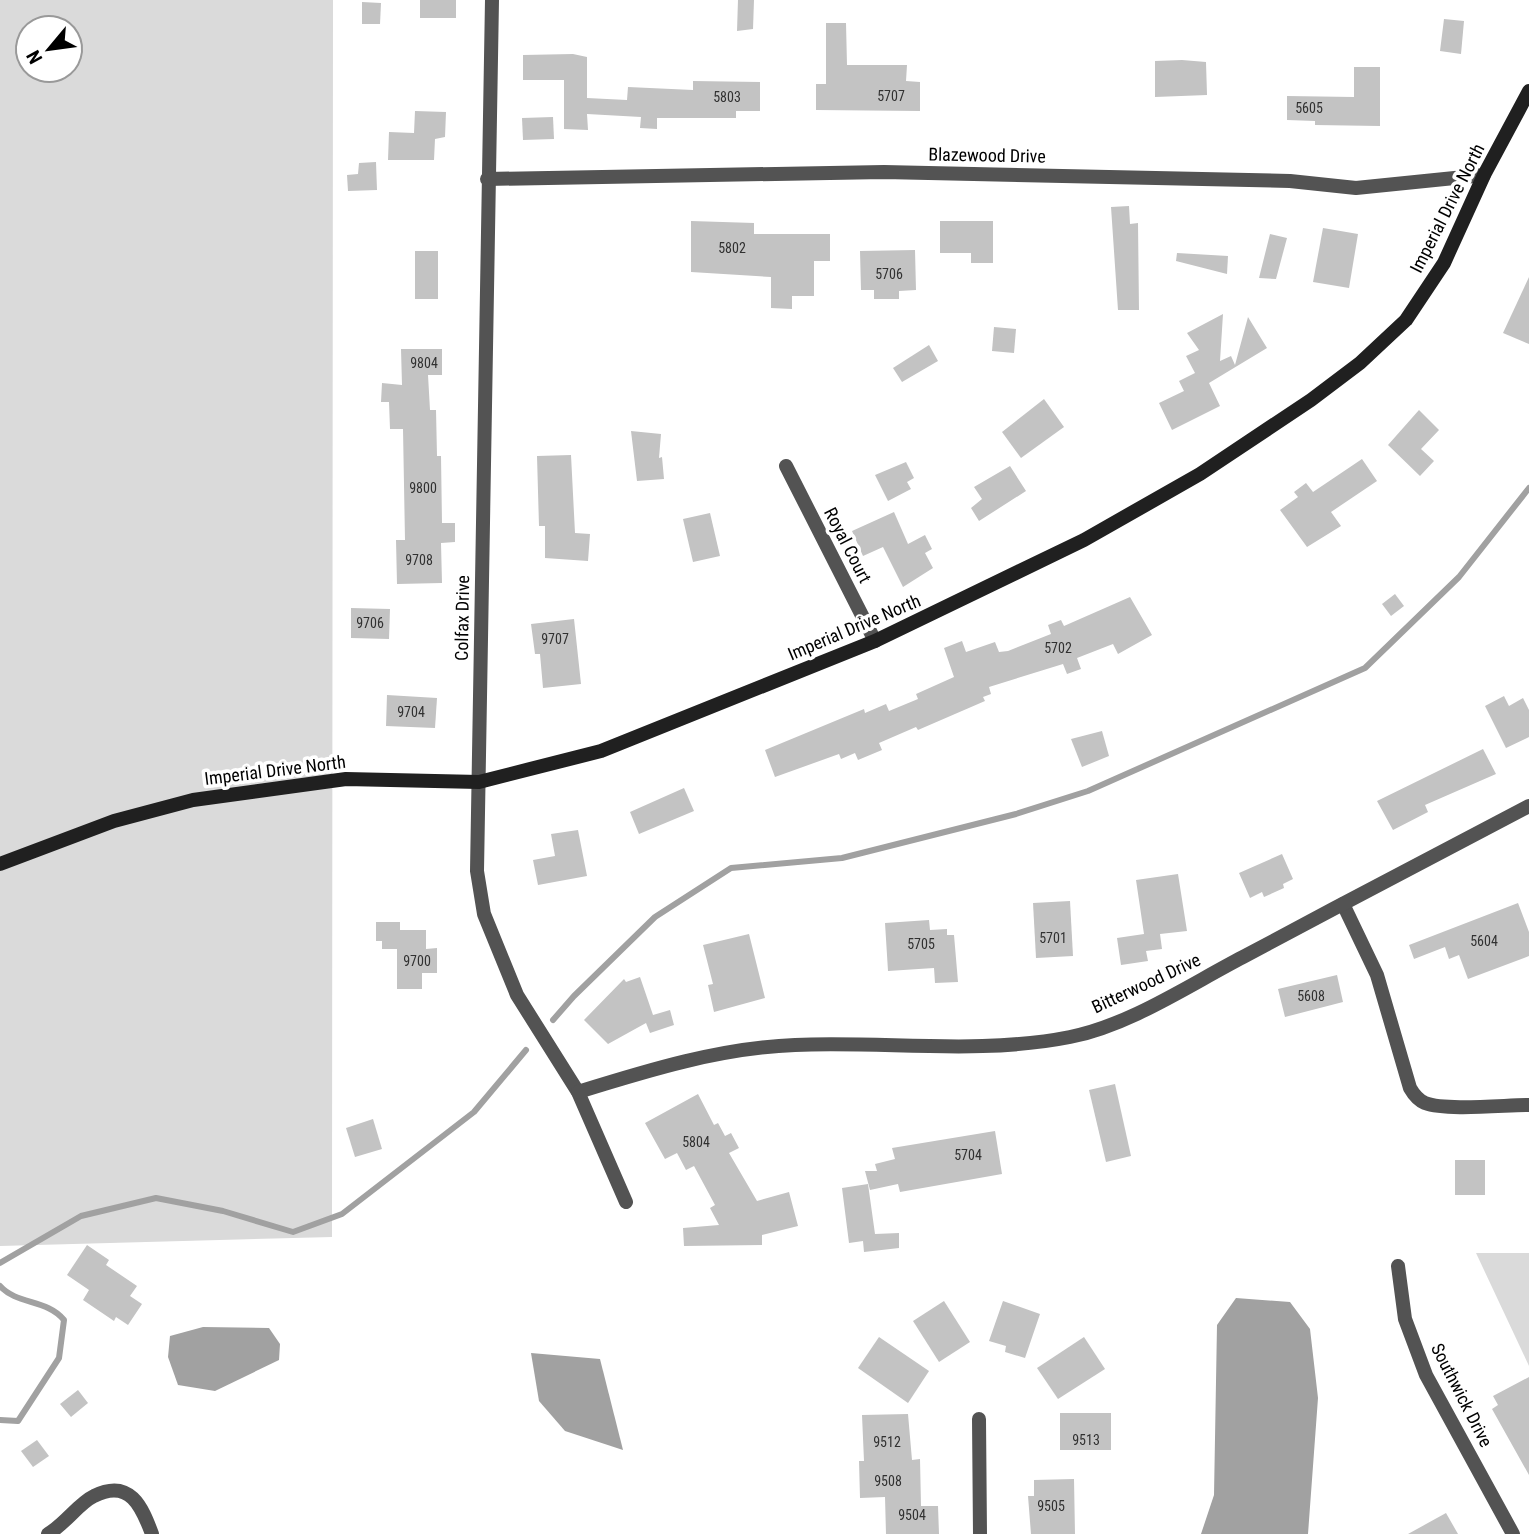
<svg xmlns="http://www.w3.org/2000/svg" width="1529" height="1534" font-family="'Roboto Condensed',sans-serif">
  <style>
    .green { fill: #dadada; fill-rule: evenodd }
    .water { fill: #a1a1a1 }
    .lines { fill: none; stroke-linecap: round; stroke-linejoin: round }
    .stream { stroke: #a1a1a1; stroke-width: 6 }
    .building { fill: #c3c3c3 }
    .street { stroke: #535353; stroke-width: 14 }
    .secondary { stroke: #202020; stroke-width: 14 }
    .labels { text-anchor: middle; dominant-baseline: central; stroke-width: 7; stroke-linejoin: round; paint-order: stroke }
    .number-label { font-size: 14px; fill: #313131 }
    .street-label { font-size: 18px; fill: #000; stroke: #fff }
  </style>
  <rect width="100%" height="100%" fill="#fff"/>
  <g class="green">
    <path d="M 0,0 L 333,0 L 332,1237 L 0,1246 ZM 28,28 L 70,28 L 70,70 L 28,70 Z"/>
    <path d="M 1476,1253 L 1529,1253 L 1529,1366 Z"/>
  </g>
  <g class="water">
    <path d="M 1236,1298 L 1290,1302 L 1310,1329 L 1318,1398 L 1308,1534 L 1201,1534 L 1214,1495 L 1217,1325 Z"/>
    <path d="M 203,1327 L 269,1328 L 280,1344 L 279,1360 L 215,1391 L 178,1385 L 168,1357 L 170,1336 Z"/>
    <path d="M 531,1353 L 600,1359 L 623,1450 L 565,1431 L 539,1401 Z"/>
  </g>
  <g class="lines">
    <g class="stream">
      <path d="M 553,1020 L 574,996 L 655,917 L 731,868 L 842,858 L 1016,814 L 1088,791 L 1365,668 L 1459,577 L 1529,488"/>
      <path d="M 0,1263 L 81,1216 L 156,1198 L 223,1211 L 293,1232 L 342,1214 L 474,1112 L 526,1050"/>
      <path d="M 0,1286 C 17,1305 47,1299 64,1320 L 59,1358 L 18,1421 L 0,1420"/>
    </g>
  </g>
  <g class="building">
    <rect x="420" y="0" width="36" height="18"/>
    <path d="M 738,0 L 754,0 L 753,29 L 737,31 Z"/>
    <path d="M 362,2 L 381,3 L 380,24 L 362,24 Z"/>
    <path d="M 1444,19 L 1464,21 L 1461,54 L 1440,51 Z"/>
    <path d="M 826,23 L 846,23 L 847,65 L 907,65 L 906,81 L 920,82 L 920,111 L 816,110 L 816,84 L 826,84 Z"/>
    <path d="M 573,54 L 587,57 L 587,98 L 627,100 L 628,87 L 693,90 L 693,81 L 760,82 L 760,111 L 736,111 L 736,118 L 657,118 L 657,129 L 640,128 L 641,117 L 587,114 L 588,130 L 564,129 L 564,80 L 523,80 L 523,55 Z"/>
    <path d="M 1182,60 L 1206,62 L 1207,95 L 1155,97 L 1155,61 Z"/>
    <path d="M 1354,67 L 1380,67 L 1380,126 L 1315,125 L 1315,121 L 1287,120 L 1287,96 L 1354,97 Z"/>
    <path d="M 415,111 L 446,112 L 445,137 L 435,139 L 434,160 L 388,160 L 389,132 L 414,133 Z"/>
    <path d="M 553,117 L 554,139 L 523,140 L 522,118 Z"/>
    <path d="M 376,162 L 377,190 L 348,191 L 347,175 L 358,174 L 359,163 Z"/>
    <path d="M 1129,206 L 1130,224 L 1138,223 L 1139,310 L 1118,310 L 1111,207 Z"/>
    <path d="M 691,221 L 754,223 L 754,234 L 830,234 L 830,261 L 814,261 L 814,296 L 792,296 L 792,309 L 771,308 L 771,277 L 691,272 Z"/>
    <path d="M 940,221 L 993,221 L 993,263 L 971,263 L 971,253 L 940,253 Z"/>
    <path d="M 1323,228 L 1358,234 L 1349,288 L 1313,282 Z"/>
    <path d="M 1270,234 L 1287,238 L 1276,279 L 1259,278 Z"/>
    <path d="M 915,250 L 916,290 L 899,291 L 899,299 L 874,299 L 874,290 L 861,290 L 860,251 Z"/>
    <rect x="415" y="251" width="23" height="48"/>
    <path d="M 1177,253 L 1228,256 L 1227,274 L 1176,261 Z"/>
    <path d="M 1529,277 L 1529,344 L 1503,333 Z"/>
    <path d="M 1223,314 L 1220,361 L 1231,356 L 1235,365 L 1248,317 L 1267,348 L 1209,383 L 1220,406 L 1172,430 L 1159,403 L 1184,391 L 1179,381 L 1195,373 L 1186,356 L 1199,350 L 1187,333 Z"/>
    <path d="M 994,327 L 1016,329 L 1014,353 L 992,351 Z"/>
    <path d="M 929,345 L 938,361 L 902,382 L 893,368 Z"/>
    <path d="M 401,349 L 442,349 L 442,375 L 428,375 L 430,410 L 436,410 L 437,456 L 441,456 L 442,523 L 455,523 L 455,542 L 441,543 L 442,583 L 397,584 L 396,540 L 405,540 L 403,429 L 390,429 L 389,402 L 381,402 L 382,383 L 402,385 Z"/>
    <path d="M 1044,399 L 1064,427 L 1021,458 L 1002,432 Z"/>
    <path d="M 1419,410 L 1439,430 L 1421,449 L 1434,461 L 1420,476 L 1388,445 Z"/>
    <path d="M 631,431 L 661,434 L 659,458 L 662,457 L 664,479 L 637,481 Z"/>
    <path d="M 571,455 L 575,533 L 590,534 L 588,561 L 545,558 L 545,526 L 539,526 L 537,456 Z"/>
    <path d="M 1362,459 L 1377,481 L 1331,512 L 1341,526 L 1307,547 L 1280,510 L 1298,497 L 1294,492 L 1306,483 L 1313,492 Z"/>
    <path d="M 906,462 L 914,478 L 907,482 L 911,489 L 888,501 L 875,475 Z"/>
    <path d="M 1010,466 L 1026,491 L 979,521 L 971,508 L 982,499 L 974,487 Z"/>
    <path d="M 894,512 L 908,544 L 925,535 L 932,549 L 925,553 L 933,568 L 903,587 L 883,547 L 863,556 L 852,531 Z"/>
    <path d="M 710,513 L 720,556 L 693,562 L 683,519 Z"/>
    <path d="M 1395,594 L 1404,606 L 1391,616 L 1382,604 Z"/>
    <path d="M 1130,597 L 1152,635 L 1118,654 L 1113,644 L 1077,658 L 1081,669 L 1067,674 L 1063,664 L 989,687 L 991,694 L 983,697 L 985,701 L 918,730 L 916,727 L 879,743 L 882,750 L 858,760 L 855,753 L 841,759 L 839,754 L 775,777 L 765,750 L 864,709 L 865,713 L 886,704 L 889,711 L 918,699 L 916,694 L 954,677 L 944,648 L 962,641 L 966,652 L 995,642 L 999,652 L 1008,651 L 1051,634 L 1048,625 L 1061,620 L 1064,626 Z"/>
    <path d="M 351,608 L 390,609 L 389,639 L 351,638 Z"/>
    <path d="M 574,619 L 581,684 L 543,688 L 540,654 L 535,654 L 531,624 Z"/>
    <path d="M 387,695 L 437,698 L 435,728 L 386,726 Z"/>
    <path d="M 1504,696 L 1509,706 L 1523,698 L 1529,710 L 1529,737 L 1506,748 L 1485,706 Z"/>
    <path d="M 1102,731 L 1109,756 L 1082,767 L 1071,739 Z"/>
    <path d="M 1483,749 L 1496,774 L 1425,805 L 1428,812 L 1393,830 L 1377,801 Z"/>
    <path d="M 684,788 L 694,811 L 639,834 L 630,812 Z"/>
    <path d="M 578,830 L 587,876 L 538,885 L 533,860 L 555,856 L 551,834 Z"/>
    <path d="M 1282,854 L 1293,879 L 1283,884 L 1284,888 L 1264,897 L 1262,892 L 1250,898 L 1239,873 Z"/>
    <path d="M 1178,874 L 1187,931 L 1160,934 L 1162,949 L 1146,951 L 1148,961 L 1121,965 L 1117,938 L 1144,934 L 1136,880 Z"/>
    <path d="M 1070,901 L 1073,956 L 1036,958 L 1033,903 Z"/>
    <path d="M 1518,903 L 1529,932 L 1529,956 L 1468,979 L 1459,955 L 1449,959 L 1445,947 L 1414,959 L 1409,945 Z"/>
    <path d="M 929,920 L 930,930 L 947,929 L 947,935 L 954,935 L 958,982 L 935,983 L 934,968 L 888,971 L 885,923 Z"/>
    <path d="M 376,922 L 400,922 L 400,930 L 426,930 L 426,949 L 437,948 L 437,973 L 422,973 L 422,989 L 397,989 L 397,949 L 382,949 L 382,941 L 376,941 Z"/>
    <path d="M 749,934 L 765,998 L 714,1012 L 708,985 L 713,984 L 703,945 Z"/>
    <path d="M 1337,975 L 1343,1002 L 1285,1017 L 1278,989 Z"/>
    <path d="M 640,977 L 653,1015 L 670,1010 L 674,1025 L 650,1033 L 646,1023 L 608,1044 L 584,1020 L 624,979 L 626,982 Z"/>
    <path d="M 1115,1084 L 1131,1156 L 1106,1162 L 1089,1090 Z"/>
    <path d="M 698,1094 L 714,1125 L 718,1123 L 725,1136 L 731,1133 L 739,1148 L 729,1153 L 757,1201 L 789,1192 L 798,1226 L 762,1235 L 762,1245 L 684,1246 L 683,1228 L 719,1225 L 710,1208 L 715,1205 L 694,1166 L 686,1170 L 677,1153 L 665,1159 L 645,1123 Z"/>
    <path d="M 373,1119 L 382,1149 L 355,1157 L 346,1128 Z"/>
    <path d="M 995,1131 L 1002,1174 L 900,1192 L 898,1184 L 870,1190 L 865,1171 L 877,1171 L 875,1164 L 895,1159 L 892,1148 Z"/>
    <rect x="1455" y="1160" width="30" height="35"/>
    <path d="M 868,1184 L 875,1234 L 899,1233 L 899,1248 L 864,1252 L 863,1241 L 849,1243 L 842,1188 Z"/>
    <path d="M 87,1245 L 109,1260 L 106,1265 L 137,1286 L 130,1296 L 142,1304 L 128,1325 L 116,1317 L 114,1321 L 83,1300 L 89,1290 L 67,1275 Z"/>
    <path d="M 944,1301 L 970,1342 L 939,1362 L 913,1321 Z"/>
    <path d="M 1003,1301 L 1040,1314 L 1025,1358 L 1005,1352 L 1006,1346 L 989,1341 Z"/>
    <path d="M 879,1337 L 929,1371 L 908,1403 L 858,1368 Z"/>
    <path d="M 1084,1337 L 1105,1369 L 1058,1399 L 1037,1368 Z"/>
    <path d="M 1529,1377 L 1529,1475 L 1492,1409 L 1498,1405 L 1493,1396 Z"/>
    <path d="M 78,1390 L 88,1403 L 71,1417 L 60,1404 Z"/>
    <rect x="1060" y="1413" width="51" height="37"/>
    <path d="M 908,1414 L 912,1460 L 920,1459 L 921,1506 L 938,1506 L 939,1534 L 886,1534 L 885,1497 L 860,1498 L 859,1461 L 864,1461 L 862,1415 Z"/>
    <path d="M 37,1440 L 49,1456 L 33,1467 L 21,1451 Z"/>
    <path d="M 1074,1479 L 1075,1534 L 1031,1534 L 1028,1496 L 1034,1496 L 1034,1480 Z"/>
    <path d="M 1446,1513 L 1458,1534 L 1408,1534 Z"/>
  </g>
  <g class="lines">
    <g class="street">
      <path d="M 492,0 L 477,871 L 484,914 L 517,995 L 578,1092 L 626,1202"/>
      <path d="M 487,179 L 884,172 L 1290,181 L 1356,188 L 1484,175"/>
      <path d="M 786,466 L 875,641"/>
      <path d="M 1343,904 L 1377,975 L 1410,1088 C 1414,1095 1418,1100 1425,1103 C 1446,1111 1505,1105 1529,1105"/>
      <path d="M 578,1092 C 649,1070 720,1048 795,1045 C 886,1041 980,1055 1070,1037 C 1130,1025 1189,985 1243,957 C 1338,906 1434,856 1529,806"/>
      <path d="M 1398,1266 L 1405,1319 L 1426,1375 L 1513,1534"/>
      <path d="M 979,1419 L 980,1534"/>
      <path d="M 48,1534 C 65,1524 79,1503 94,1496 C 130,1478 142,1507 152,1534"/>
    </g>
    <path class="secondary" d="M 0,864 L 114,821 L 193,800 L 346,779 L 479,782 L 601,751 L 875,641 L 1084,540 L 1200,474 L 1311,400 L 1360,363 L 1406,320 L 1444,263 L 1484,175 L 1529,91"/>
  </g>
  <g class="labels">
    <g class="number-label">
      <text x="891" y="96">5707</text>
      <text x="727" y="97">5803</text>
      <text x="1309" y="108">5605</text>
      <text x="732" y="248">5802</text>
      <text x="889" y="274">5706</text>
      <text x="424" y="363">9804</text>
      <text x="423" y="488">9800</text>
      <text x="419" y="560">9708</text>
      <text x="370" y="623">9706</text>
      <text x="555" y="639">9707</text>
      <text x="1058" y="648">5702</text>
      <text x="411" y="712">9704</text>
      <text x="1053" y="938">5701</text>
      <text x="1484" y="941">5604</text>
      <text x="921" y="944">5705</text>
      <text x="417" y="961">9700</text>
      <text x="1311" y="996">5608</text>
      <text x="696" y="1142">5804</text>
      <text x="968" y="1155">5704</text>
      <text x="1086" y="1440">9513</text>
      <text x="887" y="1442">9512</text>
      <text x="888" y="1481">9508</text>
      <text x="1051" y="1506">9505</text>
      <text x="912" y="1515">9504</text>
    </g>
    <g class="street-label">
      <text transform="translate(987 155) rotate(1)">Blazewood Drive</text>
      <text transform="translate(1447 208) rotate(-63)">Imperial Drive North</text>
      <text transform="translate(848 545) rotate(63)">Royal Court</text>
      <text transform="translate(462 618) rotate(-89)">Colfax Drive</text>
      <text transform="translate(854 627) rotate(-23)">Imperial Drive North</text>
      <text transform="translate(275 770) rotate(-7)">Imperial Drive North</text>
      <text transform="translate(1146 983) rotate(-25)">Bitterwood Drive</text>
      <text transform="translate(1462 1395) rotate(63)">Southwick Drive</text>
    </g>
  </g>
  <g transform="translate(49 49) rotate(241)"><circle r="33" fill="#ffffff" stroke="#999999" stroke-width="2"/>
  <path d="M0-5L12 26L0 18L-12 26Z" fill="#000000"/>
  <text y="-10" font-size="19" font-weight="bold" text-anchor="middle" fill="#000000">N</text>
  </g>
</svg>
